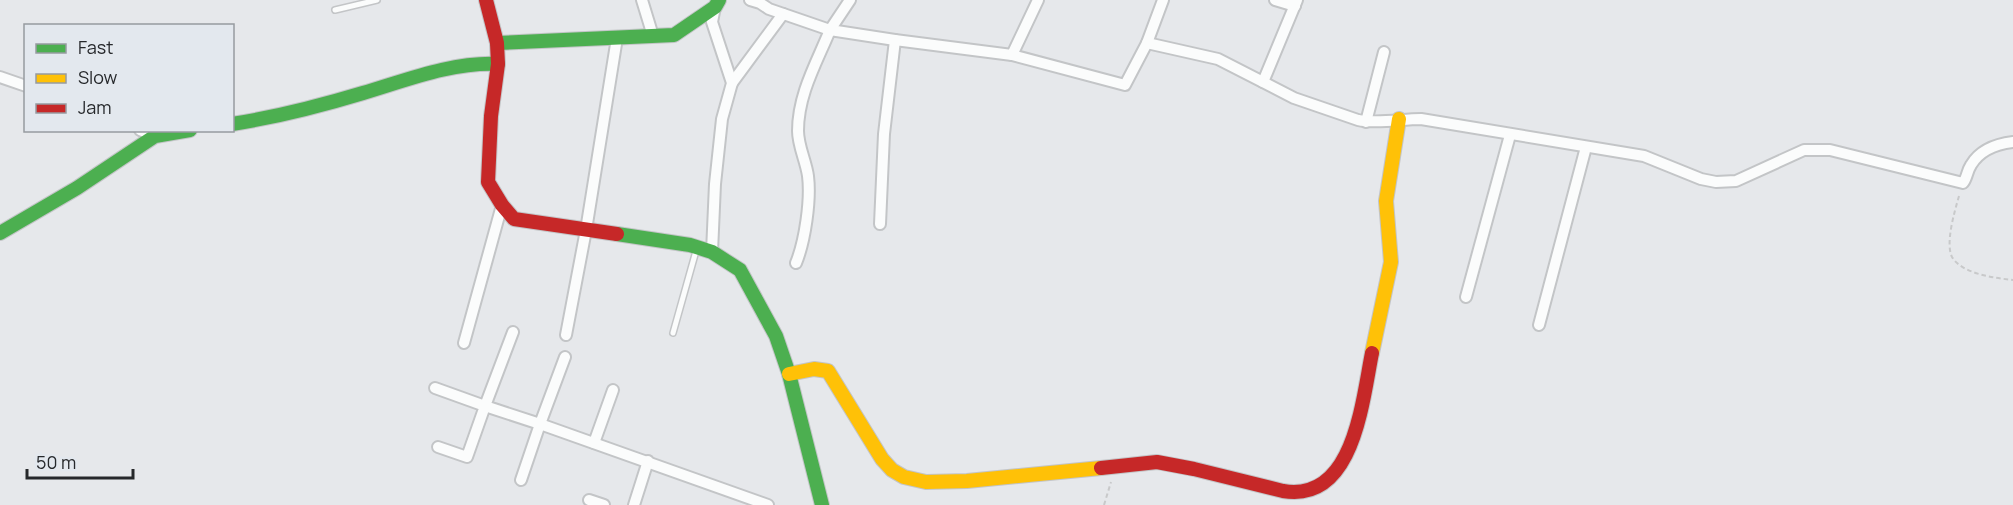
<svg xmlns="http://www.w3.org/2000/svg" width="2013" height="505" font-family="Manrope,sans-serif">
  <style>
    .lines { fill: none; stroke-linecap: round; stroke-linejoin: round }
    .lane-casing { stroke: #c3c5c7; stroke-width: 8 }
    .street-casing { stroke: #c3c5c7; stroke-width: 14 }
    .fast-casing { stroke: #c3c5c7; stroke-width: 16 }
    .slow-casing { stroke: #c3c5c7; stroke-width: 16 }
    .jam-casing { stroke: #c3c5c7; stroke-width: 16 }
    .path { stroke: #c8c9ca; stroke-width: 2; stroke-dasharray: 4.5 3; stroke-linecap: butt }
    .lane { stroke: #fbfcfc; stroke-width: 5 }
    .street { stroke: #fbfcfc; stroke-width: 10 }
    .fast { stroke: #4caf50; stroke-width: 14 }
    .slow { stroke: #ffc107; stroke-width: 14 }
    .jam { stroke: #c62828; stroke-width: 14 }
  </style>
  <rect width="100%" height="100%" fill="#e6e8eb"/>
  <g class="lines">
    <g class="lane-casing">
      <g id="lane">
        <path d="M 335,10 L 377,0"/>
        <path d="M 673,333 L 696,251"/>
      </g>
    </g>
    <g class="street-casing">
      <g id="street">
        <path d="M 642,0 L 653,36"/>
        <path d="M 750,0 L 760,3 L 769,9 L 830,30 L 850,0"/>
        <path d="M 1275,0 L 1295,6"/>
        <path d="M 1147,43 L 1218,59 L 1294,98 L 1358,120 C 1376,124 1402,119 1421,119 L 1644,156 L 1701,179 L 1716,182 L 1736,181 L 1804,150 L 1830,150 L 1963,183 C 1967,178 1967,171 1971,165 C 1980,150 1996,144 2013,142"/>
        <path d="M 1012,55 L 1125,85 L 1147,43 L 1163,0"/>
        <path d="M 0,77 L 26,86"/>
        <path d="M 1263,82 L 1297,0"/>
        <path d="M 732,83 L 783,14"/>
        <path d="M 1366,122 L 1384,52"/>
        <path d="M 140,130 L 155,136"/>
        <path d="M 880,224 L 884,134 L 895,40 L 1012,55 L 1038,0"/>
        <path d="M 712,252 L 715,184 L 722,119 L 732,83 L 712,22 L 715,7"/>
        <path d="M 796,263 C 805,241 811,200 808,176 C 806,161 798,146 798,131 C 798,94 817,62 830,30 L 895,40"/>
        <path d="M 1466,297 L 1510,135"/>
        <path d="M 1539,325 L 1586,147"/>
        <path d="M 513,332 L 485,406 L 540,424 L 521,480"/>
        <path d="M 566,335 L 586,230 L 617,38"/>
        <path d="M 464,343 L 502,205"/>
        <path d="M 565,357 L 540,424 L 768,505"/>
        <path d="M 435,388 L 485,406 L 467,457 L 438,447"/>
        <path d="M 594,443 L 613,390"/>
        <path d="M 589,500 L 604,505"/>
        <path d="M 634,505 L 648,461"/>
      </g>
    </g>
    <g class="fast-casing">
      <g id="fast">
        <path d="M 497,43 L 674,35 L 715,7 L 719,0"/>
        <path d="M 232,124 C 277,117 320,106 363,93 C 407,80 451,62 498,64"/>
        <path d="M 0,233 L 77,188 L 155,136 L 190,130"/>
        <path d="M 617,234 L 690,245 L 712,252 L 740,270 L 776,336 L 789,374 L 822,505"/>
      </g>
    </g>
    <g class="slow-casing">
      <g id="slow">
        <path d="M 1372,353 L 1391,262 L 1386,201 L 1399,119"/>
        <path d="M 789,374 L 814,369 L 828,371 L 882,459 L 892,470 L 904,477 L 926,482 L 967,481 L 1101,468"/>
      </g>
    </g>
    <g class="jam-casing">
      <g id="jam">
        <path d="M 486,0 L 497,43 L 498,64 L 491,116 L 488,182 L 502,205 L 514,219 L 617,234"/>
        <path d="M 1101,468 L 1157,462 L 1194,469 L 1283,491 C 1354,503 1362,402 1372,353"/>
      </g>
    </g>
    <g class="path">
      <path d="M 1959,196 C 1955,210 1945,243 1952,257 C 1962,274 1995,278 2013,280"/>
      <path d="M 1104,505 L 1111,482"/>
    </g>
    <use href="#lane" class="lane"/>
    <use href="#street" class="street"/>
    <use href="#fast" class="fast"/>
    <use href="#slow" class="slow"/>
    <use href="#jam" class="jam"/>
  </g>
  <rect x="24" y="24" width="210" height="108" fill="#e3e8ee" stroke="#979ba0" stroke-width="1.5"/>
  <rect x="36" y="44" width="30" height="9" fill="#4caf50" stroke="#979ba0" stroke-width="1.5"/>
  <text x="78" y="54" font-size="18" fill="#26282b">Fast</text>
  <rect x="36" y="74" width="30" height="9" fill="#ffc107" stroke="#979ba0" stroke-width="1.5"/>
  <text x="78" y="84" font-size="18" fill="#26282b">Slow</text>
  <rect x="36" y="104" width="30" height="9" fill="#c62828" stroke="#979ba0" stroke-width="1.5"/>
  <text x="78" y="114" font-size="18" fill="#26282b">Jam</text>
  <path d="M27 469v9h106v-9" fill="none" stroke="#26282b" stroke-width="3"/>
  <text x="36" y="469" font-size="18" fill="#26282b" stroke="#e3e8ee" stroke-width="4.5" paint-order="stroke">50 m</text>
</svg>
